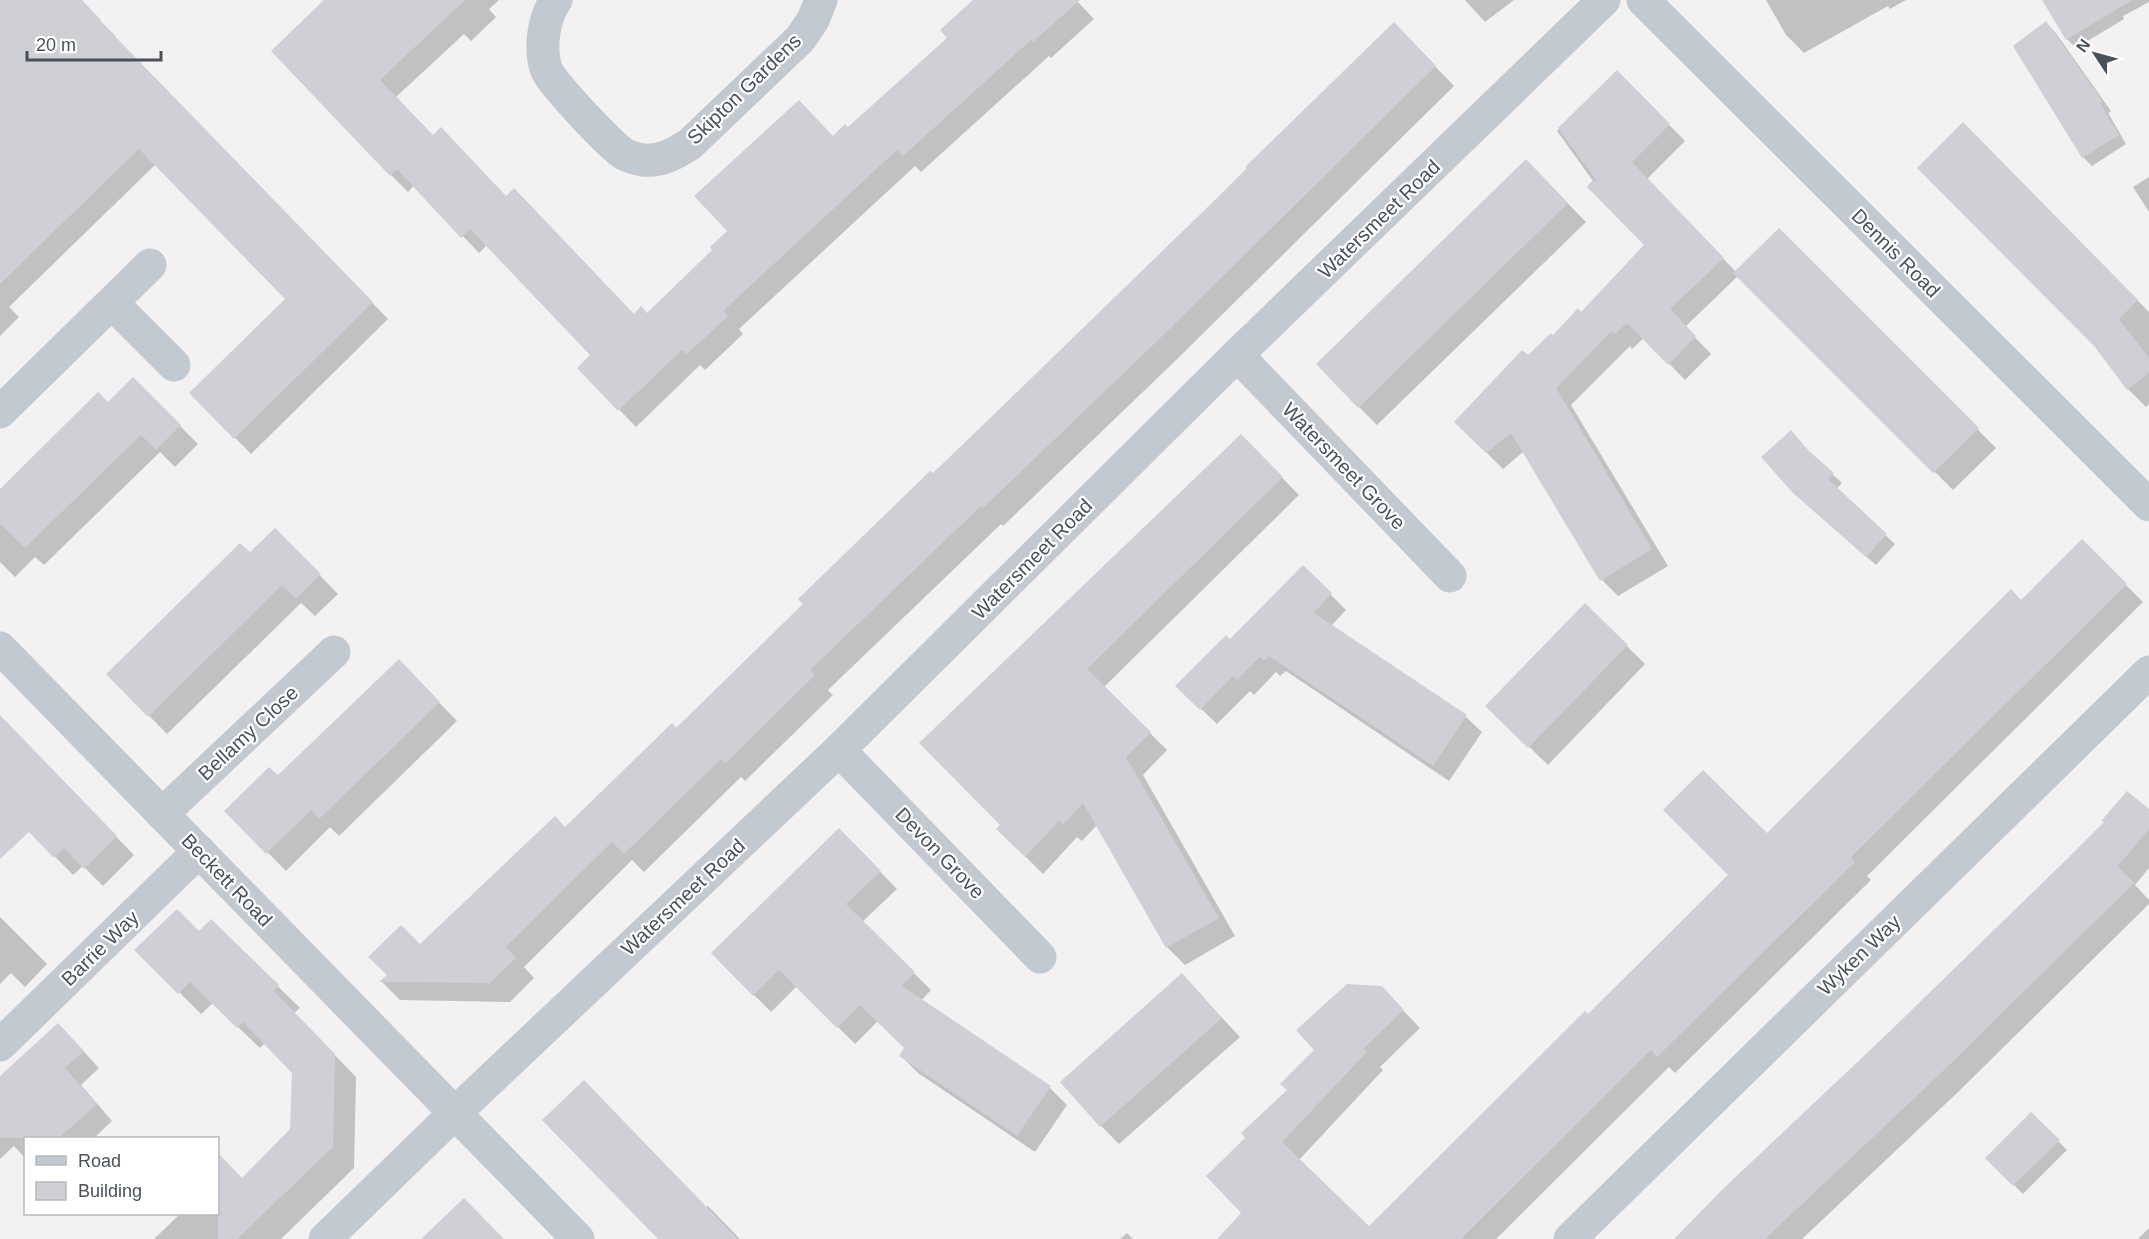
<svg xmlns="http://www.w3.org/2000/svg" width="2149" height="1239" font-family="Helvetica,sans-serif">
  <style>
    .shadow { fill: #0003 }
    .building { fill: #ced0d5 }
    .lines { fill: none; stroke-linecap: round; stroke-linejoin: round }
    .minor { stroke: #c3c9d1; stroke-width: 33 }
    .labels { text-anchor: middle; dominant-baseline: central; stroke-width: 4.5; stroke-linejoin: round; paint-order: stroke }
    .street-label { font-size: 20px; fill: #4b515c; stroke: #fff }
  </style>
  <rect width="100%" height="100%" fill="#f3f1f1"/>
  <g class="shadow">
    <path d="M 0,0 L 80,0 L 116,37 L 115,38 L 388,319 L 251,454 L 191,393 L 287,299 L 156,164 L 9,307 L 19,317 L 0,336 Z"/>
    <path d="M 346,0 L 499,0 L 489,9 L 496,17 L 471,41 L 464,34 L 396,97 L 433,137 L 506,197 L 634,315 L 647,315 L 834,137 L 848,129 L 949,38 L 975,0 L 1076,0 L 1094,19 L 1051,58 L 1049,56 L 921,172 L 915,166 L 739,329 L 743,334 L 705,370 L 700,365 L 636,427 L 579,368 L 592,355 L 487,245 L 479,253 L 414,185 L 408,192 L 391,175 Z"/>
    <path d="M 1465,0 L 1514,0 L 1485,22 Z"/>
    <path d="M 1766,0 L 1906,0 L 1890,9 L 1888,6 L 1804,53 L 1786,35 Z"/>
    <path d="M 2056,0 L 2149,0 L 2149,2 L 2123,16 L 2124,19 L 2076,48 L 2067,39 Z"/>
    <path d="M 2046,23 L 2055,32 L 2111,111 L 2108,113 L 2126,144 L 2092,166 L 2083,157 Z"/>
    <path d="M 1413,43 L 1454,86 L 1170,366 L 1003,526 L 1001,524 L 828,690 L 833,695 L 745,781 L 741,777 L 644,872 L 632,860 L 524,967 L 534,978 L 510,1002 L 400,1000 L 382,982 L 420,946 L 566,829 L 676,730 L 933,475 Z"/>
    <path d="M 1617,72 L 1685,141 L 1647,179 L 1736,272 L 1779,230 L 1996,448 L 1953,490 L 1738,276 L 1685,327 L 1711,354 L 1685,380 L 1644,338 L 1632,349 L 1630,346 L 1571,405 L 1668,566 L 1618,596 L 1602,580 L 1524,451 L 1503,469 L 1456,422 L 1528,358 L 1581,314 L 1646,245 L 1588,185 L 1593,181 L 1557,131 Z"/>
    <path d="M 1963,124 L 2149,312 L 2149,404 L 2146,407 L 2128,389 Z"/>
    <path d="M 2149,177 L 2149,212 L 2133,187 Z"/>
    <path d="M 1544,179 L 1586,222 L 1377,425 L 1359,407 Z"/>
    <path d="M 133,379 L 198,444 L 175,467 L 160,452 L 44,565 L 35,557 L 15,577 L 0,562 L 0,490 L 108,404 Z"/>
    <path d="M 1241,436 L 1299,495 L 1104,687 L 1167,750 L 1143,775 L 1235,936 L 1185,965 L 1167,947 L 1097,825 L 1082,841 L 1077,837 L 1043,874 L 998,829 L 1002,825 L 921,743 Z"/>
    <path d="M 1814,457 L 1842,483 L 1836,489 L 1895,544 L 1876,565 L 1804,502 Z"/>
    <path d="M 275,530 L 338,594 L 315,616 L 301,603 L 167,734 L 108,674 L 250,554 Z"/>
    <path d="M 2082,541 L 2143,602 L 1867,876 L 1871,880 L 1675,1073 L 1669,1067 L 1496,1239 L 1223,1239 L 1244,1213 L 1208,1176 L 1399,1006 L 1420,1028 L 1380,1067 L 1383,1070 L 1299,1160 L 1369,1229 L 1588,1016 L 1730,875 L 1767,835 L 2021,602 Z"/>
    <path d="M 1303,567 L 1346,610 L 1331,626 L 1466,717 L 1482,732 L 1449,781 L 1286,671 L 1280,676 L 1276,672 L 1254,695 L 1250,691 L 1217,724 L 1177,686 L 1230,641 Z"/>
    <path d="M 1585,605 L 1645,664 L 1548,765 L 1487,706 Z"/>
    <path d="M 417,680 L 457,721 L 339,836 L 330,827 L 286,871 L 227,811 Z"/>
    <path d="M 0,717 L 134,855 L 103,886 L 83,866 L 73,875 L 0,800 Z"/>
    <path d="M 2149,811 L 2149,868 L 2135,885 L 2149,900 L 2149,904 L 1957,1093 L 1802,1239 L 1675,1239 Z"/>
    <path d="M 839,830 L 897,889 L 862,922 L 931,990 L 921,1001 L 1050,1088 L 1067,1105 L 1035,1152 L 918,1073 L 901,1056 L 906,1048 L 878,1021 L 855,1044 L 797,986 L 771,1012 L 713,953 Z"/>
    <path d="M 0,917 L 47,964 L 25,987 L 11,973 L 0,984 Z"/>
    <path d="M 211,921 L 300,1008 L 294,1013 L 356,1077 L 354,1168 L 281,1239 L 154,1239 L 180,1214 L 218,1214 L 218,1177 L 228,1166 L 242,1180 L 292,1129 L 294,1072 L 265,1043 L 260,1048 L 213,1003 L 201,1014 L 137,950 L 199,933 Z"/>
    <path d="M 1182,975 L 1240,1037 L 1119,1144 L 1101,1126 Z"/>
    <path d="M 74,1041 L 99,1068 L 81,1085 L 112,1121 L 94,1138 L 26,1138 L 26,1159 L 14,1146 L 0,1159 L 0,1078 Z"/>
    <path d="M 2031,1114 L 2067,1150 L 2023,1194 L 1987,1158 Z"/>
    <path d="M 708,1206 L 740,1239 L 663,1239 L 706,1207 Z"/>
    <path d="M 2149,1228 L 2149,1239 L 2138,1239 Z"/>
    <path d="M 1127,1233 L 1133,1239 L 1120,1239 Z"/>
  </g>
  <g class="building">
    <path d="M 0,0 L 82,0 L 101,20 L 100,21 L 373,302 L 234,439 L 189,393 L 285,299 L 139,149 L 0,284 Z"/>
    <path d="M 324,0 L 465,0 L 380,80 L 433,135 L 441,127 L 506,196 L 514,188 L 634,314 L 641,306 L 647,313 L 712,250 L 710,247 L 727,231 L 694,196 L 799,100 L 833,136 L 845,124 L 848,127 L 947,38 L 940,30 L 973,0 L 1080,0 L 1033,42 L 1031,40 L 903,156 L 897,150 L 723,311 L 728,316 L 687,354 L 682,350 L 618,411 L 577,368 L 590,355 L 470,229 L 461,238 L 397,169 L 390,176 L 271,51 Z"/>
    <path d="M 2042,0 L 2132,0 L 2066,40 Z"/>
    <path d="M 2046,21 L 2103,102 L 2100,103 L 2119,135 L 2082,158 L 2013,46 Z"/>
    <path d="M 1394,22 L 1436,66 L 1151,347 L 983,508 L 981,506 L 810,670 L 815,675 L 725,764 L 721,759 L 624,854 L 612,842 L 506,947 L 516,958 L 490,983 L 379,982 L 387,975 L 368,957 L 401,925 L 420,944 L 555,816 L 565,827 L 672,723 L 676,728 L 803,604 L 798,599 L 930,471 L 933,473 L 984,424 L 1218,197 L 1247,168 L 1245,167 Z"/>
    <path d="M 1617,70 L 1670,124 L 1632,162 L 1724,258 L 1670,309 L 1696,336 L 1668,365 L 1627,323 L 1615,334 L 1612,331 L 1556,388 L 1652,549 L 1600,581 L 1511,433 L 1486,453 L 1454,422 L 1522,350 L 1528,355 L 1551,333 L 1553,335 L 1578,308 L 1581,312 L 1644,245 L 1587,187 L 1596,180 L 1558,128 Z"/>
    <path d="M 1963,122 L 2138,300 L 2119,319 L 2149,358 L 2149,373 L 2127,390 L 2095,347 L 1917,168 Z"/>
    <path d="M 1526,159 L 1568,203 L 1358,408 L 1316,364 Z"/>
    <path d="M 1779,228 L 1979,428 L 1933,473 L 1733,273 Z"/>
    <path d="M 133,377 L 181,425 L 156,450 L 141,435 L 25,548 L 0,524 L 0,489 L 98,392 L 108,402 Z"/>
    <path d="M 1791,430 L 1809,451 L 1834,473 L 1828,479 L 1887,534 L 1866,557 L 1793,493 L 1761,457 Z"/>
    <path d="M 1241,434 L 1283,477 L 1087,669 L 1151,732 L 1126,757 L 1219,918 L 1166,948 L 1083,803 L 1063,825 L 1059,821 L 1025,857 L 996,829 L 1000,825 L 919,743 Z"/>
    <path d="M 275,528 L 321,574 L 296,599 L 282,585 L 148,717 L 106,674 L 240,543 L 250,552 Z"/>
    <path d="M 2082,539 L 2127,584 L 1851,857 L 1855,862 L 1657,1057 L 1651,1050 L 1461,1239 L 1217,1239 L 1241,1213 L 1206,1176 L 1245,1138 L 1241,1133 L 1287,1090 L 1280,1084 L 1314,1050 L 1296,1030 L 1347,984 L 1382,986 L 1404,1010 L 1363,1049 L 1367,1052 L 1282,1142 L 1369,1226 L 1585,1011 L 1588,1014 L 1728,875 L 1663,810 L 1703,770 L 1767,833 L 2011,589 L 2021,600 Z"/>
    <path d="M 1303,565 L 1332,593 L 1314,613 L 1467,715 L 1433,766 L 1269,656 L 1264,661 L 1260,657 L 1237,680 L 1233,676 L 1200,710 L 1175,686 L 1226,635 L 1230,639 Z"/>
    <path d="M 1585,603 L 1628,645 L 1528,748 L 1485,706 Z"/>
    <path d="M 399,659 L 440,702 L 319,819 L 311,810 L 266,854 L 224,811 L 269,767 L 278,775 Z"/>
    <path d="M 0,715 L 117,836 L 84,869 L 64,848 L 54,858 L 29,832 L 0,859 Z"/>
    <path d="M 2127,791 L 2149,809 L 2149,829 L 2118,866 L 2134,883 L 1939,1075 L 1765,1239 L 1674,1239 L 1724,1188 L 1886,1035 L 2068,858 L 2104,822 L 2101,821 Z"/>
    <path d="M 839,828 L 881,871 L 846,904 L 915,972 L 902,986 L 1051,1086 L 1017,1136 L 899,1056 L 904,1048 L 860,1005 L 837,1028 L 779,970 L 753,996 L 711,953 Z"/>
    <path d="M 177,909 L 199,931 L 211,919 L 279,985 L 274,991 L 335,1054 L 333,1147 L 237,1239 L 218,1239 L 218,1153 L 242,1178 L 290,1129 L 292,1073 L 243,1022 L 237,1028 L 190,982 L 178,994 L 134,950 Z"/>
    <path d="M 1182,973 L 1222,1018 L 1100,1127 L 1060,1082 Z"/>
    <path d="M 58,1023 L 84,1051 L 65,1068 L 97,1104 L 59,1138 L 0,1138 L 0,1076 Z"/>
    <path d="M 584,1080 L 661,1160 L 738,1239 L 658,1239 L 542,1120 Z"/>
    <path d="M 2031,1112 L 2060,1140 L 2013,1186 L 1985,1158 Z"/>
    <path d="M 464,1198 L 504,1239 L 421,1239 Z"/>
  </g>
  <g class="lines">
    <g class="minor">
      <path d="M 556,0 C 543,19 539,50 547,71 C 552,83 614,150 626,155 C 630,157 638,159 643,160 C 661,162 676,153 690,144 L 800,39 L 813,20 L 821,0"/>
      <path d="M 1643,0 L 2149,505"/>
      <path d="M 112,303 L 174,365"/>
      <path d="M 1237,355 L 1450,576"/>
      <path d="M 0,412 L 150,265"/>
      <path d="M 0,648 L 578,1239"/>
      <path d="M 839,750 L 1040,957"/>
      <path d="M 162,814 L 334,652"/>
      <path d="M 0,1045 L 199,851"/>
      <path d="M 325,1239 L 455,1113 L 839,750 L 1237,355 L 1604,0"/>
      <path d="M 1570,1239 L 2149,672"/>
    </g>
  </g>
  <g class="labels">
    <g class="street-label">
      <text transform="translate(744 89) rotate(-44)">Skipton Gardens</text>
      <text transform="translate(1379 219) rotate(-44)">Watersmeet Road</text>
      <text transform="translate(1896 253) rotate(45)">Dennis Road</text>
      <text transform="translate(1344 466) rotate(46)">Watersmeet Grove</text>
      <text transform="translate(1032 559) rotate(-45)">Watersmeet Road</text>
      <text transform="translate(248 733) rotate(-43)">Bellamy Close</text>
      <text transform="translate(940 853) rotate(46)">Devon Grove</text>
      <text transform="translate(227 880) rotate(46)">Beckett Road</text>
      <text transform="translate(683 897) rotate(-43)">Watersmeet Road</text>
      <text transform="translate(100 948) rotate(-44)">Barrie Way</text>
      <text transform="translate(1859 955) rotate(-44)">Wyken Way</text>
    </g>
  </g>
  <rect x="24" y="1137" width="195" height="78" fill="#ffffff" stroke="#b7b9be" stroke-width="1.5"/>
  <rect x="36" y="1156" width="30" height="9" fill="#c3c9d1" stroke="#b7b9be" stroke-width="1.5"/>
  <text x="78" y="1167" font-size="18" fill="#4b515c">Road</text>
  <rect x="36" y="1182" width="30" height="18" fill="#ced0d5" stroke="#b7b9be" stroke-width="1.5"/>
  <text x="78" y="1197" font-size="18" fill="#4b515c">Building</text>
  <g transform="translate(2095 54) rotate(306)" stroke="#ffffff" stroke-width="4.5" paint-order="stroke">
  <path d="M0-4.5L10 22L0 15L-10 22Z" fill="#4b515c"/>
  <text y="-9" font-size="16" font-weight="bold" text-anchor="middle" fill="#4b515c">N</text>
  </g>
  <path d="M27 51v9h134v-9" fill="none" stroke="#4b515c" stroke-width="3"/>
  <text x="36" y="51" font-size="18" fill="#4b515c" stroke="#ffffff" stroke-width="4.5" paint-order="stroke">20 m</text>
</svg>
